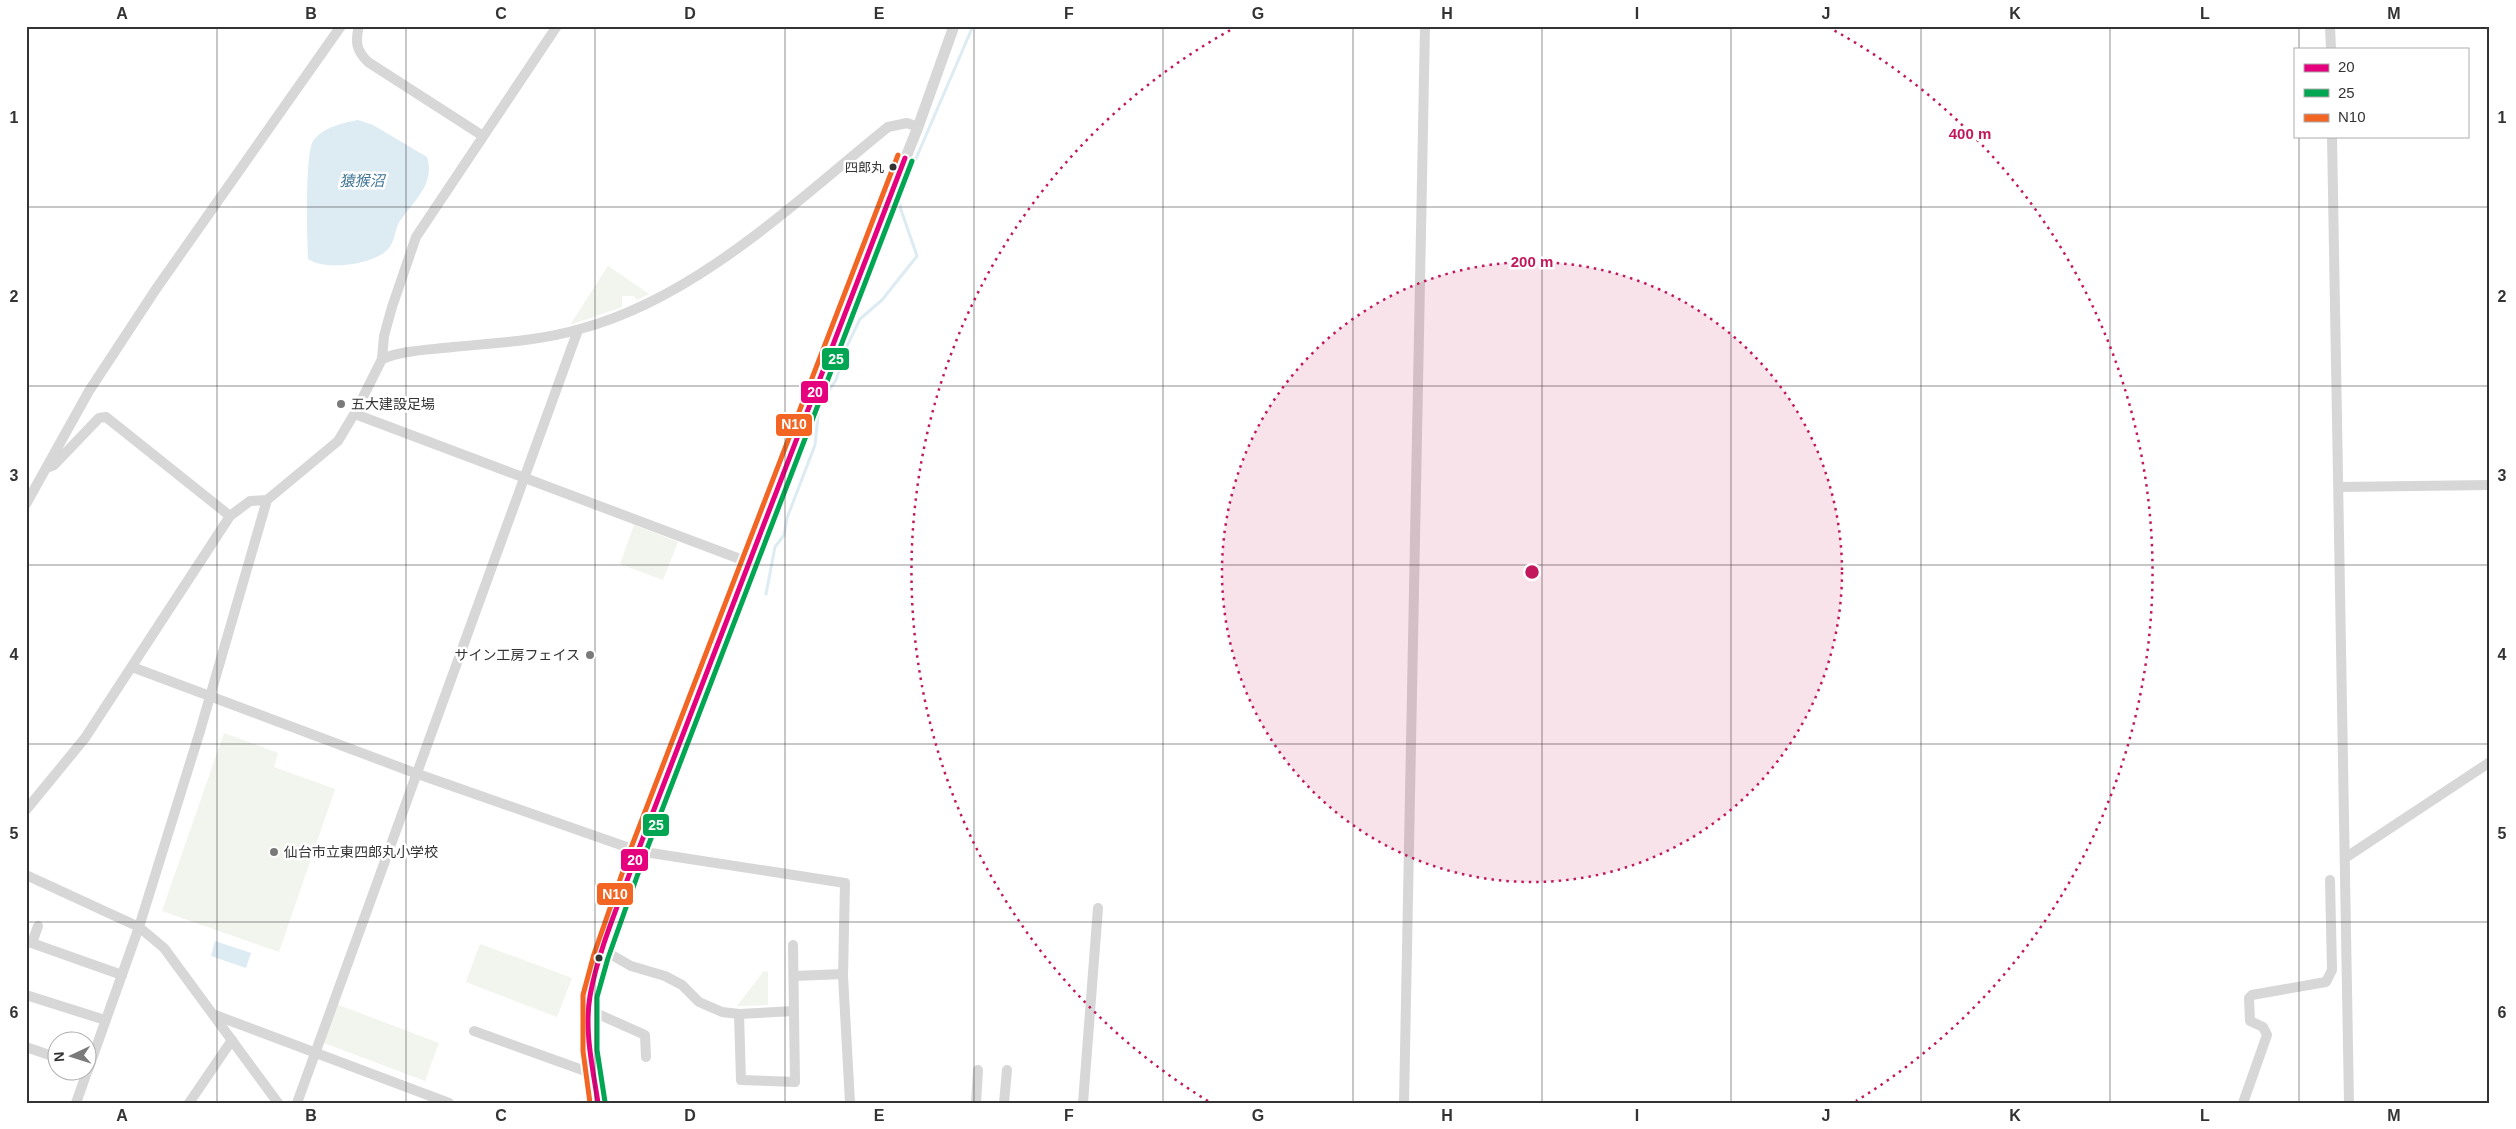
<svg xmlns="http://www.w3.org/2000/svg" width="2516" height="1129" font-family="Helvetica,'Noto Sans JP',sans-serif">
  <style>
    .green { fill: #f1f5ed }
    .water { fill: #ddebf3 }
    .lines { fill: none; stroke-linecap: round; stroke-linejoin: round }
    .stream { stroke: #ddebf3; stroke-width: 3 }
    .minor { stroke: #d7d7d7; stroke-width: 10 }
    .tertiary { stroke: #d7d7d7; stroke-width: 11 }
    .bus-1-casing { stroke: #fff; stroke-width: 9 }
    .bus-2-casing { stroke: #fff; stroke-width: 9 }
    .bus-3-casing { stroke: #fff; stroke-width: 9 }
    .bus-1 { stroke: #e5007d; stroke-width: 5 }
    .bus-2 { stroke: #00a651; stroke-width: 5 }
    .bus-3 { stroke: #f26522; stroke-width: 5 }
    .grid { fill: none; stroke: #333; stroke-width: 1; stroke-opacity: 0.55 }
    .ring { fill: none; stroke: #c2185b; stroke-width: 2.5; stroke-dasharray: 2.5 5 }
    .bus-dot { fill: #333; stroke: #fff; stroke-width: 2 }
    .poi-dot { fill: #7a7a7a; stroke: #fff; stroke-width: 2 }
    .labels { text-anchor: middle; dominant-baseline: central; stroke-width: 5; stroke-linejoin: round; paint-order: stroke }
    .bus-label { font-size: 13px; fill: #333; stroke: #fff; text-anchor: end }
    .poi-label { font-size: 14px; fill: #333; stroke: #fff; text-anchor: start }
    .water-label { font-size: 15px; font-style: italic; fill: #3f7597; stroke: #fff }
    .centre { fill: #c2185b; stroke: #fff; stroke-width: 2.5 }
    .ring-label { font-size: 15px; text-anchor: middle; font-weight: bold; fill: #c2185b; stroke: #fff; stroke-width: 5; stroke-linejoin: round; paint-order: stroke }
    .line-badge { stroke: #fff; stroke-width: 2 }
    .badge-label { font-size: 14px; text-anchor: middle; font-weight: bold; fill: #fff }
    .neatline { fill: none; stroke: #333; stroke-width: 2 }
    .grid-label { font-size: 16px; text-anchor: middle; font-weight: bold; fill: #333 }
  </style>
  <rect width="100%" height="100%" fill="#fff"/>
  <g class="green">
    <path d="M 608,266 L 649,294 L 637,300 L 634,296 L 622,296 L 622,307 L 570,325 Z"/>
    <path d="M 634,525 L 678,542 L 663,580 L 620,564 Z"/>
    <path d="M 224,733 L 278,753 L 274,767 L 335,789 L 279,952 L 162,911 Z"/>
    <path d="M 480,944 L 572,978 L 557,1017 L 466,982 Z"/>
    <path d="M 764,971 L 768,972 L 768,1005 L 737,1006 Z"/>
    <path d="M 336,1004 L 439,1043 L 425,1081 L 324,1043 Z"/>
  </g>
  <g class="water">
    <path d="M 358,120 L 373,125 L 427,157 C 435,183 416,199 402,218 C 394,227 396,241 388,249 C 374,265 325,271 308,259 C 307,240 305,154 313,141 C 323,127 343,123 358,120 Z"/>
    <path d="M 215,941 L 251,953 L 246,968 L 211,956 Z"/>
  </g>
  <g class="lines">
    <path class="stream" d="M 766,594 L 775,547 L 784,535 L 787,518 L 815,445 L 819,405 L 836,380 L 847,346 L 860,319 L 882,300 L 917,256 L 900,207 L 899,198 L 973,26"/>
    <g class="minor">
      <path d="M 359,26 C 355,42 356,50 368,62 L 483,136"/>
      <path d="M 2330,26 L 2331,49"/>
      <path d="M 2332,136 L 2349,1103"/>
      <path d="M 382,359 L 384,336 L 392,307 L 416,237 L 557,26"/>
      <path d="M 355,414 L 748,562"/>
      <path d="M 49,467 L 54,465 L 99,418 L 106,417 L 230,516"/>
      <path d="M 2339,487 L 2490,485"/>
      <path d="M 26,504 L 89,391 L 156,289 L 341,26"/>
      <path d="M 132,667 L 415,773 L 638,851 L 845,883 L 843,976 L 850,1103"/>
      <path d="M 26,810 L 85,738 L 230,516 L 250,501 L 267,500"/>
      <path d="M 2345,858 L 2490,762"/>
      <path d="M 26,875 L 139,927 L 164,948 L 278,1103"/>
      <path d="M 26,941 L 122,975"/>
      <path d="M 32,943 L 38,926"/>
      <path d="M 603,950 L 631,966 L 665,976 L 682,985 L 699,1002 L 722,1012 L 739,1014 L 794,1011"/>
      <path d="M 794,976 L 843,974"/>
      <path d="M 26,995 L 105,1020"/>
      <path d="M 589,1010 L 645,1035 L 646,1057"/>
      <path d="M 739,1014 L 741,1080 L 795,1082 L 793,945"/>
      <path d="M 215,1015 L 449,1103"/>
      <path d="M 474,1031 L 588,1072 L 593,1072"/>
      <path d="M 26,1047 L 58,1058"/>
      <path d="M 88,1070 L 139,927 L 200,731 L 267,500 L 338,441 L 356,411 L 382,359 C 404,350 429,350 453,347 C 494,343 540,341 580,329 C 697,298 796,201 888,127 L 907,123 L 918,127"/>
      <path d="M 76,1103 L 87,1072"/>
      <path d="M 189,1103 L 232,1040"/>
      <path d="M 297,1103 L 578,330"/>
      <path d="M 976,1103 L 978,1070"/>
      <path d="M 1004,1103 L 1007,1070"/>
      <path d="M 1083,1103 L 1098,908"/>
      <path d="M 1404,1103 L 1425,26"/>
      <path d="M 2243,1103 L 2267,1035 L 2263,1027 L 2250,1021 L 2249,998 L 2252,995 L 2326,982 L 2332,970 L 2330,880"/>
    </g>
    <path class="tertiary" d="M 598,1103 L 590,1051 L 589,1010 L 590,996 L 601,956 L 638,851 L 835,335 L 918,127 L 954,26"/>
    <g class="bus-1-casing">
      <path id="bus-1" d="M 598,1103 C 593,1069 584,1031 590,996 C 598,950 622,896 638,851 L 905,158"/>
    </g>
    <g class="bus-2-casing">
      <path id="bus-2" d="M 605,1102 L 597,1050 L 597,997 L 608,958 L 645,854 L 912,161"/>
    </g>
    <g class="bus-3-casing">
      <path id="bus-3" d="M 590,1103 L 583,1051 L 583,995 L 594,954 L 631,848 L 898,155"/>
    </g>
    <use href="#bus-1" class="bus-1"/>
    <use href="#bus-2" class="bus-2"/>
    <use href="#bus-3" class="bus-3"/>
  </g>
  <path class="grid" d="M 217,26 L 217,1103M 406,26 L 406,1103M 595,26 L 595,1103M 785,26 L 785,1103M 974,26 L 974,1103M 1163,26 L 1163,1103M 1353,26 L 1353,1103M 1542,26 L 1542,1103M 1731,26 L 1731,1103M 1921,26 L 1921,1103M 2110,26 L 2110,1103M 2299,26 L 2299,49M 2299,136 L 2299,1103M 26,207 L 2490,207M 26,386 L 2490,386M 26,565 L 2490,565M 26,744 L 2490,744M 26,922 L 2490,922"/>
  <circle cx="1532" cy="572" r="310" fill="#c2185b" fill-opacity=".12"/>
  <g class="ring">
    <circle cx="1532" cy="572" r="310"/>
    <path d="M1208 1101A620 620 0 0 1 1236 27M1828 27A620 620 0 0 1 1856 1101"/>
  </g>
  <g class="bus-dot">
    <circle cx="893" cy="167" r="4.5"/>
    <circle cx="599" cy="958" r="4.5"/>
  </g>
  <g class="poi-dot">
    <circle cx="341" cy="404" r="5"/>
    <circle cx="590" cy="655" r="5"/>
    <circle cx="274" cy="852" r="5"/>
  </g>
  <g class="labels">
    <g class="bus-label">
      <text x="884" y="167">四郎丸</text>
    </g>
    <g class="poi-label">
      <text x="351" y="404">五大建設足場</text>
      <text x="580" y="655" text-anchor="end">サイン工房フェイス</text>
      <text x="284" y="852">仙台市立東四郎丸小学校</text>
    </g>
    <g class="water-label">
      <text x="362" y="180">猿猴沼</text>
    </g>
  </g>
  <circle cx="1532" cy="572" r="8" class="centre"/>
  <g class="ring-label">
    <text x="1970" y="139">400 m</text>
    <text x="1532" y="267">200 m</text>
  </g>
  <g class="line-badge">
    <rect x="821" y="347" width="29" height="24" rx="5" fill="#00a651"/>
    <rect x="800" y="380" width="29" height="24" rx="5" fill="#e5007d"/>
    <rect x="775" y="413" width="38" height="24" rx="5" fill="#f26522"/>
    <rect x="642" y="813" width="28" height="24" rx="5" fill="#00a651"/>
    <rect x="620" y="848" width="29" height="24" rx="5" fill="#e5007d"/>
    <rect x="596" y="882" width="38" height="24" rx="5" fill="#f26522"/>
  </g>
  <g class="badge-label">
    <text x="836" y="364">25</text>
    <text x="815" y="397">20</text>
    <text x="794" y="429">N10</text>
    <text x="656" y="830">25</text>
    <text x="635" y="865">20</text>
    <text x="615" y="899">N10</text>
  </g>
  <rect width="2516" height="1129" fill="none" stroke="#ffffff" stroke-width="55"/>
  <rect x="2294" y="48" width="175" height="90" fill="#ffffff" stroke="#adadad"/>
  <rect x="2304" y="64" width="25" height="8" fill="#e5007d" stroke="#adadad"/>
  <text x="2338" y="72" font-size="15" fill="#333333">20</text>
  <rect x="2304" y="89" width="25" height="8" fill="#00a651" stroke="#adadad"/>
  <text x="2338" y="98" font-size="15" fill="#333333">25</text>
  <rect x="2304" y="114" width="25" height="8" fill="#f26522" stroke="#adadad"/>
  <text x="2338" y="122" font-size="15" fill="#333333">N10</text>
  <g transform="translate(72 1056) rotate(266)"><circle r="24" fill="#ffffff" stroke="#adadad"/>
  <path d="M0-4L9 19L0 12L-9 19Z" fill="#7a7a7a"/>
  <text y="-8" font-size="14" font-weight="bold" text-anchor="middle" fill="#333333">N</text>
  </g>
  <rect x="28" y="28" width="2460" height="1074" class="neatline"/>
  <g class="grid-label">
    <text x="122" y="19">A</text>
    <text x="311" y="19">B</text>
    <text x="501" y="19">C</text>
    <text x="690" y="19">D</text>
    <text x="879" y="19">E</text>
    <text x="1069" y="19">F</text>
    <text x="1258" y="19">G</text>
    <text x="1447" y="19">H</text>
    <text x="1637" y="19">I</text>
    <text x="1826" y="19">J</text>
    <text x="2015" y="19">K</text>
    <text x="2205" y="19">L</text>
    <text x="2394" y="19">M</text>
    <text x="14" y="123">1</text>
    <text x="2502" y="123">1</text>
    <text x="14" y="302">2</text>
    <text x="2502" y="302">2</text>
    <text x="14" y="481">3</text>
    <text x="2502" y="481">3</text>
    <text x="14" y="660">4</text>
    <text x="2502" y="660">4</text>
    <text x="14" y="839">5</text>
    <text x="2502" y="839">5</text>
    <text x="14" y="1018">6</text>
    <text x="2502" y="1018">6</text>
    <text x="122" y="1121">A</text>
    <text x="311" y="1121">B</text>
    <text x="501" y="1121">C</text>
    <text x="690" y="1121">D</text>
    <text x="879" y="1121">E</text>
    <text x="1069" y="1121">F</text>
    <text x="1258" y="1121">G</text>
    <text x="1447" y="1121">H</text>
    <text x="1637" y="1121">I</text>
    <text x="1826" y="1121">J</text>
    <text x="2015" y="1121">K</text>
    <text x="2205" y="1121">L</text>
    <text x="2394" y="1121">M</text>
  </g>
</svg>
